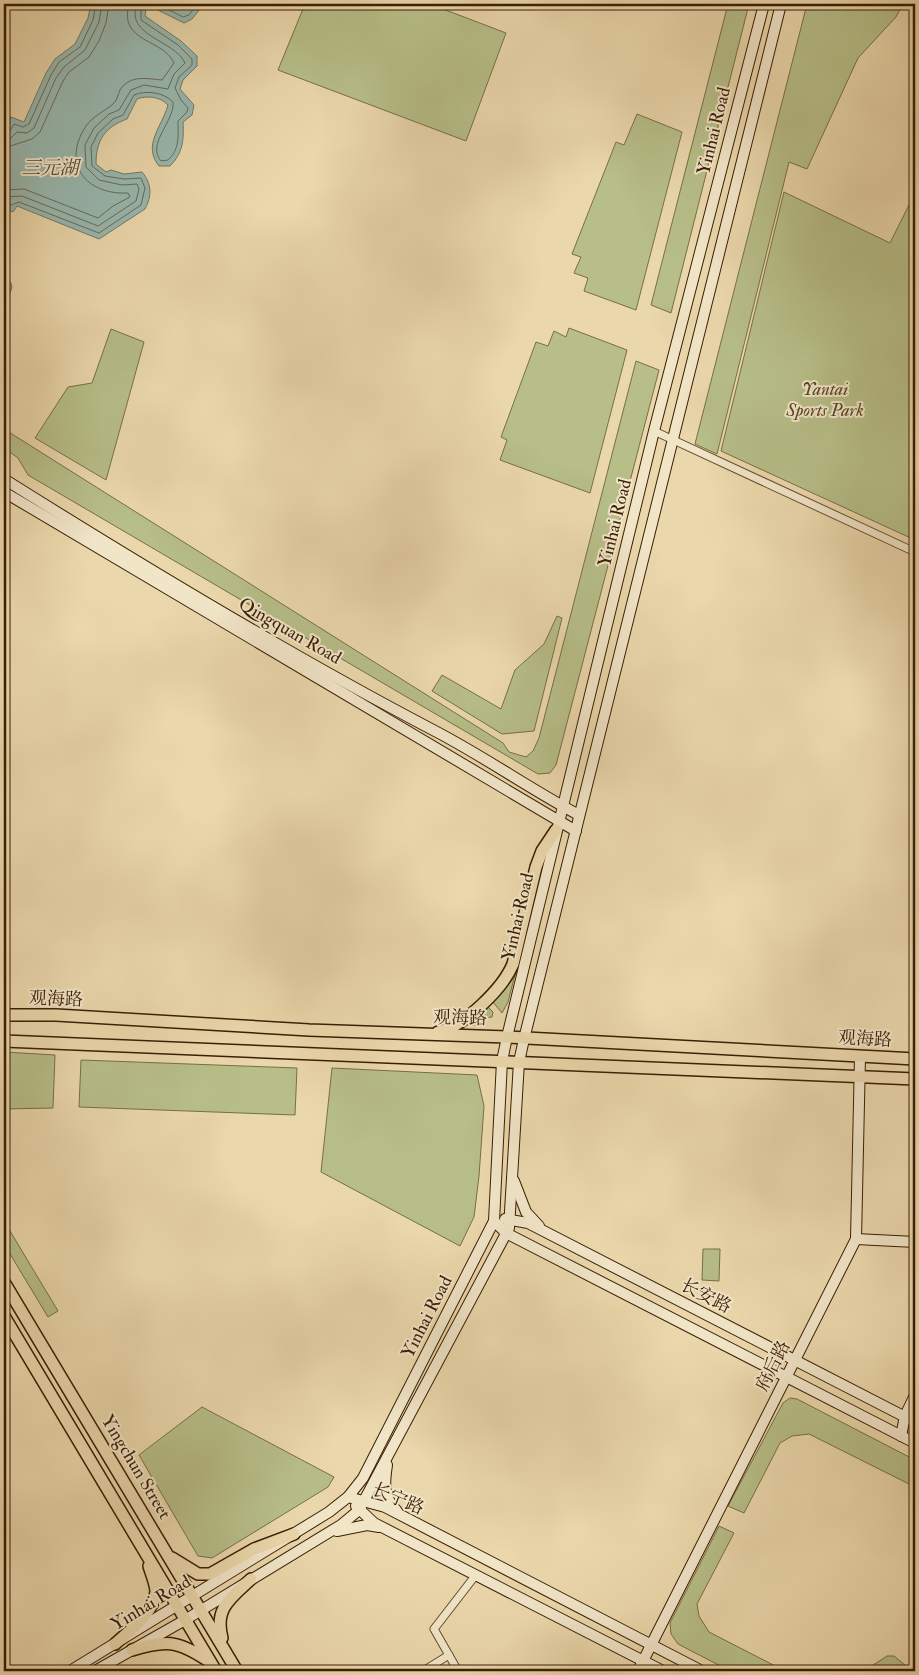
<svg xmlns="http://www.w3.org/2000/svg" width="919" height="1675" font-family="'IM FELL Double Pica','Noto Serif SC',serif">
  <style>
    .green { fill: #b7be88; stroke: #786e46 }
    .water { fill: #98b8af; stroke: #727a6a }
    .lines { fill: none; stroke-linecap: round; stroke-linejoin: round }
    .shore { stroke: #696b59; stroke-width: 1 }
    .street-casing { stroke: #664c2d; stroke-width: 9 }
    .secondary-casing { stroke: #3a1e03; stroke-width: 12 }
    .primary-casing { stroke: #3a1e03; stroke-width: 14 }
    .street { stroke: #f1e5c8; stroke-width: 7 }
    .secondary { stroke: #f1e5c8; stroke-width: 10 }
    .primary { stroke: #ead7ab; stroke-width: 11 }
    .labels { text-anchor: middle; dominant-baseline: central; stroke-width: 4; stroke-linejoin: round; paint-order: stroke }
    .street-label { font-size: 18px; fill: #3a1e03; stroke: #f1e5c8 }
    .park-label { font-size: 18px; font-style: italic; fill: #594624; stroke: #f1e5c8 }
    .water-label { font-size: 19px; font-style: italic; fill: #564c37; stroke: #f1e5c8 }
  </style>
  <rect width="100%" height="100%" fill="#ead7ab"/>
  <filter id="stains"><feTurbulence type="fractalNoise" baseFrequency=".004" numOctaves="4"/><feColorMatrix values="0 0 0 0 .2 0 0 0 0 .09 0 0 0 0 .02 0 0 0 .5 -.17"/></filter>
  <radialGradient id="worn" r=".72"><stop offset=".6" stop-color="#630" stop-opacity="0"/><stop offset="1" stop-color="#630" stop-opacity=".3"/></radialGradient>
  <g class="green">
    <path d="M 305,4 L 430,4 L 506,33 L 466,141 L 278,70 Z"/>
    <path d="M 728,4 L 749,4 L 671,313 L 651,305 Z"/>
    <path d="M 807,4 L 903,4 L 896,17 L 858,58 L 807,169 L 789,162 L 717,454 L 695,444 Z"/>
    <path d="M 637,114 L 682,132 L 636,310 L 584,291 L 588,278 L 574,273 L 581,257 L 572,254 L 616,142 L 624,145 Z"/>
    <path d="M 784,192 L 890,243 L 915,193 L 915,540 L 721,451 Z"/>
    <path d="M 4,280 L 11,283 L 12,287 L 4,310 Z"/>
    <path d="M 569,328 L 627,350 L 590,493 L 500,460 L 507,440 L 501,437 L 536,342 L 548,346 L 554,331 L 566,337 Z"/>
    <path d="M 111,329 L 144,342 L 106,480 L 35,438 L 68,387 L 92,383 Z"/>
    <path d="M 636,361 L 659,370 L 556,765 L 550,773 L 538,774 L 28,475 L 18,458 L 4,448 L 4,429 L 503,743 L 509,752 L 526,757 L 533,751 L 539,738 Z"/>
    <path d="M 557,616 L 562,618 L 534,731 L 502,734 L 432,691 L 442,675 L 501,709 L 515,670 L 544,644 Z"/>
    <path d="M 538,872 L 541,873 L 508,1002 L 502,1013 L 492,1001 L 507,982 Z"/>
    <path d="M 486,1005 L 493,1012 L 492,1017 L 484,1018 L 483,1025 L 470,1025 Z"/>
    <path d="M 4,1052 L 55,1055 L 53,1108 L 4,1109 Z"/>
    <path d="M 81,1060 L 297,1068 L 295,1115 L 79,1107 Z"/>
    <path d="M 332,1068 L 477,1075 L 484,1106 L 479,1176 L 474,1217 L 460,1246 L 321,1172 Z"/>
    <path d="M 4,1221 L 58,1311 L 48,1317 L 4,1244 Z"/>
    <path d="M 703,1249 L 720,1249 L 719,1281 L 702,1280 Z"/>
    <path d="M 790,1398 L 797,1399 L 915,1460 L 915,1487 L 809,1434 L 792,1436 L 780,1443 L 744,1513 L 728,1506 L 783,1403 Z"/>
    <path d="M 202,1407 L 334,1477 L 328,1487 L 212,1558 L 198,1556 L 139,1455 Z"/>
    <path d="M 719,1526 L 734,1533 L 697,1604 L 699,1616 L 709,1632 L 785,1671 L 730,1671 L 678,1644 L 671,1634 L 670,1623 Z"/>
    <path d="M 887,1656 L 894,1656 L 912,1671 L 864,1671 Z"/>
  </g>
  <path class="water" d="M 91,4 L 204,4 L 192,19 L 184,23 L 152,7 L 146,9 L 145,16 L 181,41 L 197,56 L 197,66 L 183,80 L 180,89 L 194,105 L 192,115 L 183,122 C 184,140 183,153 170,166 L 159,166 C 142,145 162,127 168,105 C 161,97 147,95 137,99 L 127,119 C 105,127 96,140 96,164 L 106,172 L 111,170 L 124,174 L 142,172 C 152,184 152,196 145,209 L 99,239 L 17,206 L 13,212 L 4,208 L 4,134 L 11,117 L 24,122 L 46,73 L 55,59 L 75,44 L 88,18 Z"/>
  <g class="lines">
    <g class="shore">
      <path d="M 157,4 L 183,17 L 189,15 L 197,4"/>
      <path d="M 4,134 L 9,132 L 14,124 L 23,127 L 29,124 L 51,75 L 59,62 L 80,47 L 93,20 L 96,4"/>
      <path d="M 4,140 L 11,138 L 17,132 L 27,133 L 34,128 L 56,78 L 64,67 L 85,50 L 99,22 L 102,4"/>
      <path d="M 4,148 L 32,139 L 40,132 L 63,81 L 69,72 L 89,57 L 99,41 L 106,23 L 109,4"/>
      <path d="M 4,190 L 24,189 L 98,218 L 113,206 L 130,197 L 128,193 C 86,195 61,164 86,126 C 93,116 105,111 113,104 C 117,101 118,94 120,90 C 130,74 148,79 162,80 L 174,63 C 163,38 118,43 129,4"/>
      <path d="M 4,197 L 22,196 L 98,226 L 136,201 L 139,189 L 137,184 L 122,185 L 99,180 L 86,167 L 85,145 L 94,128 L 109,114 L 119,110 L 131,90 L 144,85 L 168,89 L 174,74 L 185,63 C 175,40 124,36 137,4"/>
      <path d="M 4,204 L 11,205 L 19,202 L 99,233 L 141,205 L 145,188 L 141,178 L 124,179 L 105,176 L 92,166 L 91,147 L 98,133 L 113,119 L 123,115 L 134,95 C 146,90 163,92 173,102 C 175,121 146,144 161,161 L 168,160 C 180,149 178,136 178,121 L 187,112 L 188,108 L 181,100 L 175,88 L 179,77 L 192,65 L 192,59 L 178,45 L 141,20 L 141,8 L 147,4"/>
    </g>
    <g class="street-casing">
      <g id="street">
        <path d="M 654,431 L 915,552"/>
        <path d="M 423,1671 L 449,1655"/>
        <path d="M 458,1671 L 434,1629 L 475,1576"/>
      </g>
    </g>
    <g class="secondary-casing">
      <g id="secondary">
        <path d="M 4,479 C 144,567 288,654 435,731 C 485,757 530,789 579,815"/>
        <path d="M 4,492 L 576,831"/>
        <path d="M 514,1181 L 526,1212 L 539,1226"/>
        <path d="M 505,1219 L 528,1223 L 915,1422"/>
        <path d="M 494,1221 L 506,1233 L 915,1443"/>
        <path d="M 856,1239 L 915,1242"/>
        <path d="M 901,1436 L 905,1416 L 915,1395"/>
        <path d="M 387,1465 C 384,1484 383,1497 397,1511"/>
        <path d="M 348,1497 L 385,1507 L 702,1671"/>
        <path d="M 356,1506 L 374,1523 L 663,1671"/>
        <path d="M 337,1531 L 367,1525 L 379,1527"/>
        <path d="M 70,1671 L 329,1512 L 348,1497 L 363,1478 L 494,1221 L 502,1061 L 507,1037 L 654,431 L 764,4"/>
        <path d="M 95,1671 L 185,1620 L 341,1525 L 359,1510 L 509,1228 L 519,1062 L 524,1039 L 781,4"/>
        <path d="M 638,1671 L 856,1239 L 860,1057"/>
      </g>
    </g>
    <g class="primary-casing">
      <g id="primary">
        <path d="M 4,1015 L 56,1015 L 309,1030 L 507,1037 L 915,1059"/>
        <path d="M 438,1032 C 465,1026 503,988 513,964 L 536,867 L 542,851 L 556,830"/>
        <path d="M 4,1041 L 915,1079"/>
        <path d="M 4,1282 L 237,1671"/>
        <path d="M 4,1316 L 216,1671"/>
        <path d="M 172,1558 L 198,1574 L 210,1574 L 254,1549 L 294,1534"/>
        <path d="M 222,1638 C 214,1608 231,1598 251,1579"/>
        <path d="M 115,1644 C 129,1631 153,1614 156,1592 C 156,1584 151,1573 149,1566"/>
        <path d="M 132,1650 C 165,1640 177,1640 207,1660"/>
      </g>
    </g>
    <use href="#street" class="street"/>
    <use href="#secondary" class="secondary"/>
    <use href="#primary" class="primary"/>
  </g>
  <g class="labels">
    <g class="street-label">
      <text transform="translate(714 131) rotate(-76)">Yinhai Road</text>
      <text transform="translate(615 523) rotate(-76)">Yinhai Road</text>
      <text transform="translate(290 631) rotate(30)">Qingquan Road</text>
      <text transform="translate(518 917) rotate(-77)">Yinhai Road</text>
      <text transform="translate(56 999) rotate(2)">观海路</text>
      <text transform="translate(460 1018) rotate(1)">观海路</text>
      <text transform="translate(865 1039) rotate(3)">观海路</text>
      <text transform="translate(706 1296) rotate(27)">长安路</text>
      <text transform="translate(427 1317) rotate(-63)">Yinhai Road</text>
      <text transform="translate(773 1366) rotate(-63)">府后路</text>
      <text transform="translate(136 1467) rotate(59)">Yingchun Street</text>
      <text transform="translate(398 1499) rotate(23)">长宁路</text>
      <text transform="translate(151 1603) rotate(-31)">Yinhai Road</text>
    </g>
    <g class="park-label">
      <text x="825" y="389">Yantai<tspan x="825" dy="21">Sports Park</tspan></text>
    </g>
    <g class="water-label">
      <text x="50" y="168">三元湖</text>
    </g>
  </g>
  <rect width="919" height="1675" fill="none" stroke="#ead7ab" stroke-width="20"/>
  <rect x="5" y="5" width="909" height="1665" fill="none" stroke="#3a1e03" stroke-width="2.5"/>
  <rect x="10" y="10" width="899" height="1655" fill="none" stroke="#3a1e03"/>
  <rect width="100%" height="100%" filter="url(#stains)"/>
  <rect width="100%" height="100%" fill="url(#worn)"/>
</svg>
